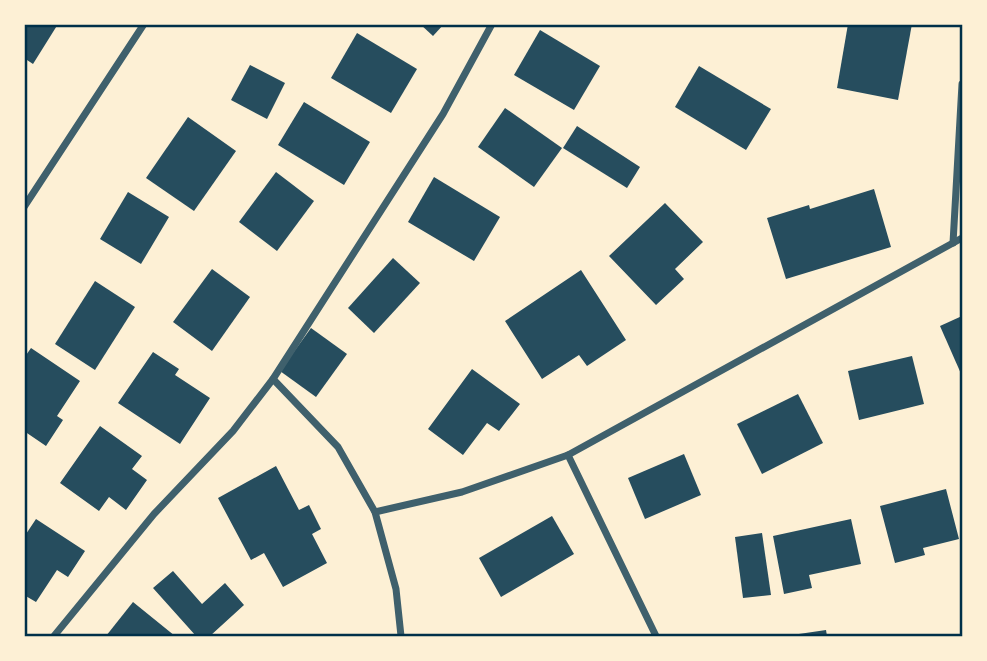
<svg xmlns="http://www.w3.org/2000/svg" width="987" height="661" font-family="Cabin,sans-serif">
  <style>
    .building { fill: #264d5e }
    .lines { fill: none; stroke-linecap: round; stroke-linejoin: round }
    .minor { stroke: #3f606c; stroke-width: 7 }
    .neatline { fill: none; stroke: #003049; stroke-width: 2.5 }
  </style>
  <rect width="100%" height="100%" fill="#fdf0d5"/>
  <g class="building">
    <path d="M 24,24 L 58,24 L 33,64 L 24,58 Z"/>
    <path d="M 420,24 L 444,24 L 433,36 Z"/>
    <path d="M 848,24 L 912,24 L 898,100 L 837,88 Z"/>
    <path d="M 540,30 L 600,66 L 574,110 L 514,75 Z"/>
    <path d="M 357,33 L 417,69 L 391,113 L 331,78 Z"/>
    <path d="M 250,65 L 285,83 L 267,119 L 231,100 Z"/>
    <path d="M 699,66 L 771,109 L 746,150 L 675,107 Z"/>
    <path d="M 304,102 L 370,142 L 344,185 L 278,145 Z"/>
    <path d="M 505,108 L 562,148 L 534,187 L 478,147 Z"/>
    <path d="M 188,117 L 236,151 L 194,211 L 146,178 Z"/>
    <path d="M 577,126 L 640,167 L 627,188 L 563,148 Z"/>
    <path d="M 276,172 L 314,201 L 277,251 L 239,222 Z"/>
    <path d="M 434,177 L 500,217 L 474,261 L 408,222 Z"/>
    <path d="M 874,189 L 891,247 L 786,279 L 767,218 L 809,205 L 810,209 Z"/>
    <path d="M 128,192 L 169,217 L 141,264 L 100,239 Z"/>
    <path d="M 665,203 L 703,242 L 675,269 L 684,279 L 656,305 L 609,256 Z"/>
    <path d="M 393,258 L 420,283 L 374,333 L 348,308 Z"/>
    <path d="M 212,269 L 250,297 L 212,351 L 173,322 Z"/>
    <path d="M 581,270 L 626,340 L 587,366 L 579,355 L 542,379 L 505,321 Z"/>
    <path d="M 95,281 L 135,307 L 95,370 L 55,344 Z"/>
    <path d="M 962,316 L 962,376 L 940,326 Z"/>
    <path d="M 311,328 L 347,354 L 316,397 L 280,371 Z"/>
    <path d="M 31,348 L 80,381 L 57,416 L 63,420 L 46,446 L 24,431 L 24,358 Z"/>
    <path d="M 153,352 L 179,369 L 175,375 L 210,398 L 180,444 L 118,403 Z"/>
    <path d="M 912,356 L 924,404 L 859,420 L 848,371 Z"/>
    <path d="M 472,369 L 520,404 L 499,431 L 487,423 L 463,455 L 428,429 Z"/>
    <path d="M 798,394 L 823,443 L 762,474 L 737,424 Z"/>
    <path d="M 100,426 L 142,456 L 132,469 L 147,480 L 126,510 L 109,497 L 99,511 L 60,483 Z"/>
    <path d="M 684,454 L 701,495 L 645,519 L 628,478 Z"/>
    <path d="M 276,466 L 299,510 L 309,505 L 321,529 L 312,534 L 327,563 L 283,587 L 264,553 L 251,560 L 218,498 Z"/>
    <path d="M 946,489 L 959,539 L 923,548 L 925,555 L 895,563 L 880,506 Z"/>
    <path d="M 552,516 L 574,554 L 501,597 L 479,558 Z"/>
    <path d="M 36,519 L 85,551 L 68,577 L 57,570 L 36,602 L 24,595 L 24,537 Z"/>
    <path d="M 851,519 L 861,564 L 809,575 L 812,588 L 784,594 L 773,536 Z"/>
    <path d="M 762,533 L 771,595 L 743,598 L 735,537 Z"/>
    <path d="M 173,571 L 202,604 L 225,583 L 244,605 L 210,636 L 196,636 L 153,588 Z"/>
    <path d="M 133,602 L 175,636 L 106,636 Z"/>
    <path d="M 826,630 L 827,636 L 792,636 L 792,635 Z"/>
  </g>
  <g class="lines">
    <g class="minor">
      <path d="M 24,207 L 144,24"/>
      <path d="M 953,243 L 962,84"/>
      <path d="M 273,379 L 338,447 L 375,512 L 396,589 L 401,636"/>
      <path d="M 568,455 L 656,636"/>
      <path d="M 375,512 L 462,492 L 568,455 L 962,238"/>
      <path d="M 54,636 L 154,514 L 233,431 L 273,379 L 443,114 L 492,24"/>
    </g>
  </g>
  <rect width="987" height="661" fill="none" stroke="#fdf0d5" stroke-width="52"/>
  <rect x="26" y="26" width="935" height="609" class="neatline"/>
</svg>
